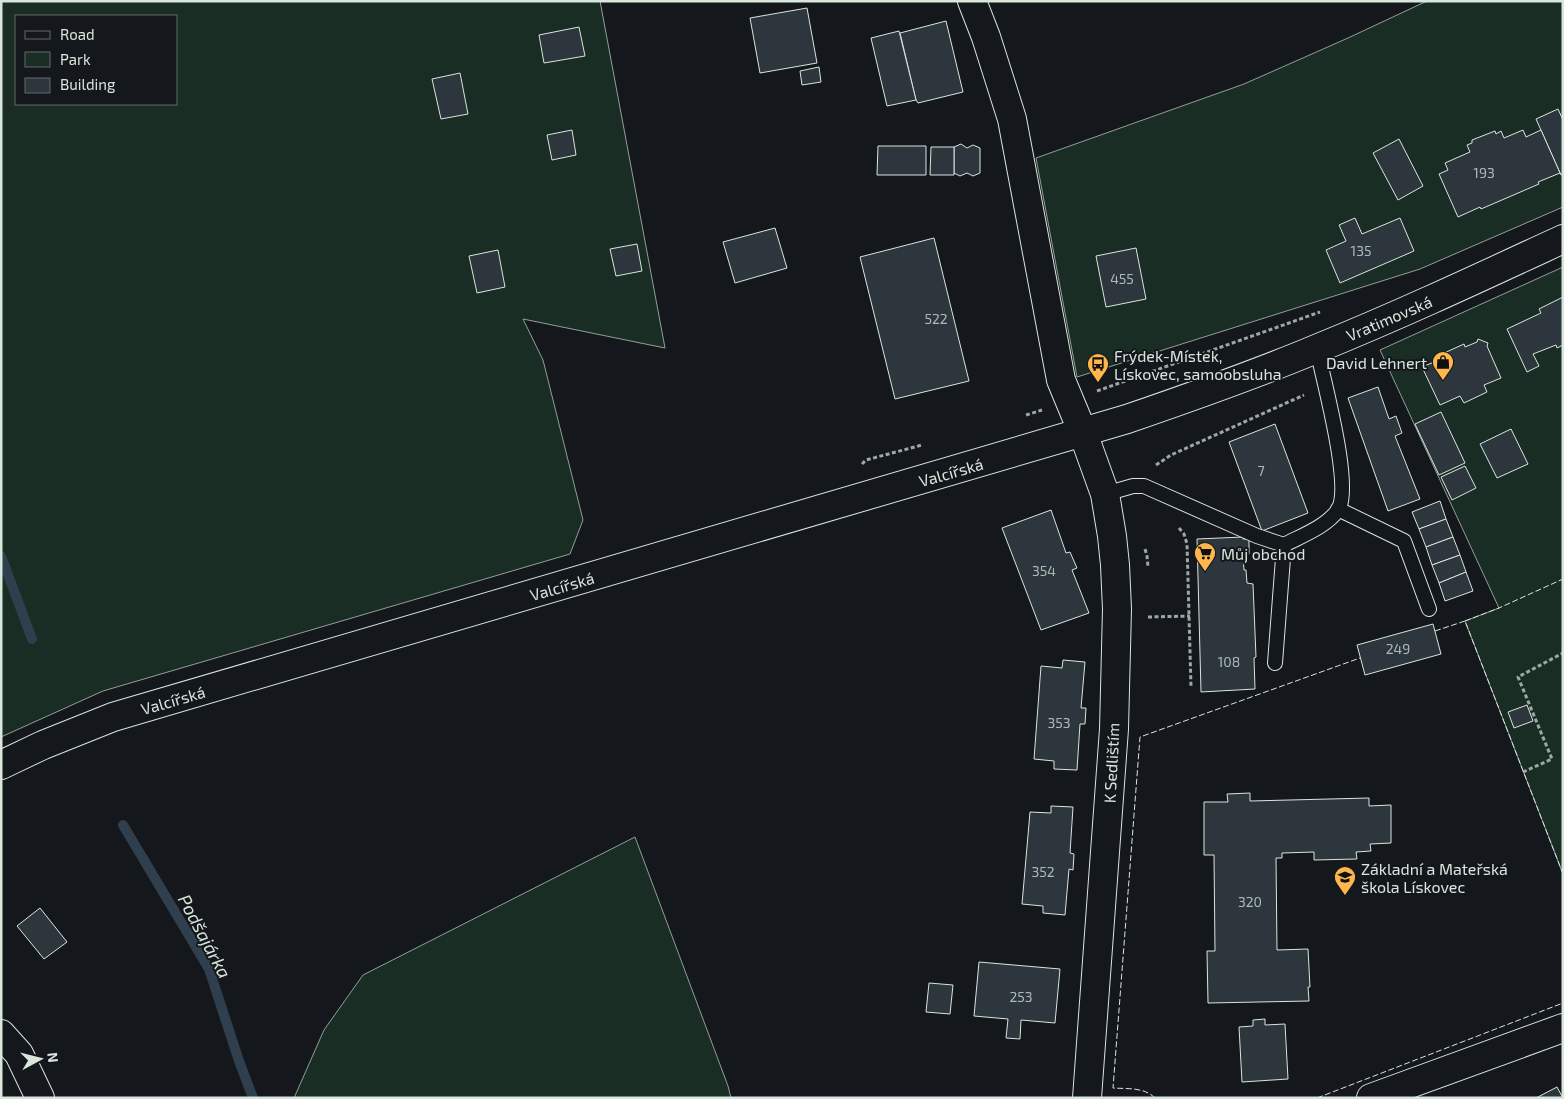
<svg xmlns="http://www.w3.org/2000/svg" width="1564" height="1099" font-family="'Exo 2',sans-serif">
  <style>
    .green { fill: #1a2d24; stroke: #939e99; fill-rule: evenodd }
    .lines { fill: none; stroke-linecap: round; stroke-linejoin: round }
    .stream { stroke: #2f3f4d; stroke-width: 10 }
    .building { fill: #2c363c; stroke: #d8e6dc }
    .service-casing { stroke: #d8e6dc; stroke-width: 16 }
    .minor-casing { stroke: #d8e6dc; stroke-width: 30 }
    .secondary-casing { stroke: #d8e6dc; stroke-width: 30 }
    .path { stroke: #9da8a2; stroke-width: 3; stroke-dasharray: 4 2.5; stroke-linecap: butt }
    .service { stroke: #14181c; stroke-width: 14 }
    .minor { stroke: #14181c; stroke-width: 28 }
    .secondary { stroke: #14181c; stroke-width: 28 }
    .fence { stroke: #d8e6dc; stroke-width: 1; stroke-dasharray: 6 2.5; stroke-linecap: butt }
    .labels { text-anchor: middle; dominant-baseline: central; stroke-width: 4; stroke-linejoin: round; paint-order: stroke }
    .number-label { font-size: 14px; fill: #adbab4 }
    .street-label { font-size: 16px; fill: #d8e6dc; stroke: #14181c }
    .poi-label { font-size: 16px; fill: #d8e6dc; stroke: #14181c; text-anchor: start }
    .water-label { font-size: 18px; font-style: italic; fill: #d8e6dc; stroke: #14181c }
  </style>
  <rect width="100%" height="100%" fill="#14181c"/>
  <g class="green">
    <path d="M 1,1 L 600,1 L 665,348 L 523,319 L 543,360 L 583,520 L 570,554 L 103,691 L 1,737 ZM 16,16 L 176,16 L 176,104 L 16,104 Z"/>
    <path d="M 1427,1 L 1563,1 L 1563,207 L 1420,269 L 1077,377 L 1036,158 L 1244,84 L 1348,38 Z"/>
    <path d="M 1563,267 L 1563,874 L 1465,621 L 1499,608 L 1380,350 Z"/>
    <path d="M 635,837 L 728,1086 L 731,1098 L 294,1098 L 324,1030 L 363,975 Z"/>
  </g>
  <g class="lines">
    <g class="stream">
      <path d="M 1,556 L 32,639"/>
      <path d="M 123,825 L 209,969 L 239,1061 L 253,1098"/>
    </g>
  </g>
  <g class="building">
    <path d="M 807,8 L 817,63 L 760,73 L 750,18 Z"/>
    <path d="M 946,21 L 963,92 L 918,103 L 916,100 L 900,33 Z"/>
    <path d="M 579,27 L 585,56 L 544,63 L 539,35 Z"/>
    <path d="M 899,31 L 916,100 L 887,106 L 871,38 Z"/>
    <path d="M 819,67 L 821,82 L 802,85 L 800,71 Z"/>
    <path d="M 460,73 L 468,114 L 441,119 L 432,79 Z"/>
    <path d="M 1558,109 L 1563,120 L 1563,174 L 1561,175 L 1536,119 Z"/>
    <path d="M 572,130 L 576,155 L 552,160 L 547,135 Z"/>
    <path d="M 1523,130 L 1526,137 L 1541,130 L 1560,173 L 1538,182 L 1539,184 L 1481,209 L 1480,207 L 1458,217 L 1439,174 L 1448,170 L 1445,163 L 1470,152 L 1467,145 L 1472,143 L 1472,140 L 1495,131 L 1496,134 L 1501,131 L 1504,138 Z"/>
    <path d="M 1399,139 L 1423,186 L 1398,200 L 1373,153 Z"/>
    <path d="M 961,144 L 967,148 L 973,145 L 980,148 L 980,173 L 973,176 L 967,173 L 960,176 L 954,173 L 954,147 Z"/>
    <path d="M 878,146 L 926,146 L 926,175 L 877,175 Z"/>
    <path d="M 931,147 L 954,147 L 954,175 L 930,175 Z"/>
    <path d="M 1355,218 L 1362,234 L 1400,218 L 1414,251 L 1340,283 L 1326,250 L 1346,241 L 1339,225 Z"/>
    <path d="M 775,228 L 787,268 L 735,283 L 723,242 Z"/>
    <path d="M 934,238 L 969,381 L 895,399 L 860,257 Z"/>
    <path d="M 637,244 L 642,271 L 616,276 L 610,249 Z"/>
    <path d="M 1136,248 L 1146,299 L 1106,307 L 1096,256 Z"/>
    <path d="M 498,250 L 505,287 L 477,293 L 469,256 Z"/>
    <path d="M 1563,297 L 1563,345 L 1557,348 L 1556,345 L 1533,354 L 1539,366 L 1527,372 L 1507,329 L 1541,313 L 1539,309 Z"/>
    <path d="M 1478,339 L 1488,343 L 1487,346 L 1501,378 L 1484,385 L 1487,392 L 1464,403 L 1460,396 L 1440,405 L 1422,367 L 1444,358 L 1442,354 L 1464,344 L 1465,347 L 1477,342 Z"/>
    <path d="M 1378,387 L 1389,419 L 1396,416 L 1402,433 L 1395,436 L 1420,499 L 1388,511 L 1348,398 Z"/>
    <path d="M 1441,412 L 1465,463 L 1439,475 L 1415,424 Z"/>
    <path d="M 1275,424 L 1308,513 L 1262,531 L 1229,442 Z"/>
    <path d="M 1511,429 L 1528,464 L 1497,478 L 1480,444 Z"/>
    <path d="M 1465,466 L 1476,488 L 1452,500 L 1441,477 Z"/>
    <path d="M 1440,501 L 1446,519 L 1419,529 L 1412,512 Z"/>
    <path d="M 1051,510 L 1066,553 L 1070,552 L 1077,568 L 1072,570 L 1089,613 L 1041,630 L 1002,528 Z"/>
    <path d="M 1446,519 L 1453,537 L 1426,547 L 1419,529 Z"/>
    <path d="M 1243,537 L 1243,539 L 1249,539 L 1249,554 L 1243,555 L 1244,570 L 1246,570 L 1247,583 L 1253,584 L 1256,657 L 1254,658 L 1255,689 L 1201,692 L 1197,539 Z"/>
    <path d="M 1453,537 L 1460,555 L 1432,565 L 1426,547 Z"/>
    <path d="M 1460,555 L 1466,572 L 1439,583 L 1432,565 Z"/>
    <path d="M 1466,572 L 1473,591 L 1445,601 L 1439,583 Z"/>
    <path d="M 1433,624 L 1441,654 L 1365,675 L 1357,645 Z"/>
    <path d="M 1063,660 L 1085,662 L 1081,708 L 1086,708 L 1085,724 L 1080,724 L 1077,770 L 1054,769 L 1054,761 L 1034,759 L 1041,666 L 1062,668 Z"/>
    <path d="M 1527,705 L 1533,721 L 1514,728 L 1508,712 Z"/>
    <path d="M 1250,793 L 1250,801 L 1369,798 L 1369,806 L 1391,805 L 1391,843 L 1370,844 L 1371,851 L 1356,852 L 1357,859 L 1314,860 L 1314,852 L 1282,853 L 1282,858 L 1276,858 L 1277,950 L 1308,949 L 1310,987 L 1308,987 L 1309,1001 L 1208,1003 L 1207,951 L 1215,951 L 1214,855 L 1204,855 L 1204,802 L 1228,802 L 1227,794 Z"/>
    <path d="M 1051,806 L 1073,807 L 1070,853 L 1074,854 L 1073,870 L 1069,869 L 1065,915 L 1043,913 L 1043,906 L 1022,904 L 1030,812 L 1051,813 Z"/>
    <path d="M 40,908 L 67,942 L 44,959 L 17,926 Z"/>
    <path d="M 979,962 L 1060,969 L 1055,1023 L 1021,1020 L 1020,1039 L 1006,1038 L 1008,1019 L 974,1016 Z"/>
    <path d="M 929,983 L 953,985 L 950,1014 L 926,1012 Z"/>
    <path d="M 1265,1019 L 1265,1025 L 1285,1024 L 1288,1079 L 1242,1082 L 1239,1027 L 1253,1026 L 1253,1020 Z"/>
    <path d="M 1557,1087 L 1563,1098 L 1536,1098 Z"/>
  </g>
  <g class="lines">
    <g class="service-casing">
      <g id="service">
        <path d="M 1105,494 L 1133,486 L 1144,486 L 1257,536 L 1284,545 C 1301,536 1326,527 1338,510 C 1353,487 1323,379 1317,349"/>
        <path d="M 1338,509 L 1404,541 L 1429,609"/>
        <path d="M 1275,663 L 1284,545"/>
      </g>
    </g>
    <g class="minor-casing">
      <g id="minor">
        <path d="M 972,1 L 986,37 L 1012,119 L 1061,380 L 1083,433 L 1105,494 L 1112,536 L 1115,565 L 1117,609 L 1114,729 L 1087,1098"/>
        <path d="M 1,1034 L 19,1054 L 40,1098"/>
        <path d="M 1371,1098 L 1563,1028"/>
      </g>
    </g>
    <g class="secondary-casing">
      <path id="secondary" d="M 1,765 L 43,745 L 113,717 L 1127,419 C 1191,397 1254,375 1316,349 C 1400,315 1481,277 1563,239"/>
    </g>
    <g class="path">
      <path d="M 1097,391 L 1320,312"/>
      <path d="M 1026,415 L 1042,410"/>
      <path d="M 862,464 L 866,460 L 922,445"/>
      <path d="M 1156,465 L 1171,455 L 1304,395"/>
      <path d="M 1179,528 L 1184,534 L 1187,544 L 1191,687"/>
      <path d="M 1145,549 L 1147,556 L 1148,567"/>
      <path d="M 1148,617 L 1190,616"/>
      <path d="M 1523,772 L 1552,759 L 1518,677 L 1563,653"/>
    </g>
    <use href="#service" class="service"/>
    <use href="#minor" class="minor"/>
    <use href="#secondary" class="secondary"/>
    <g class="fence">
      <path d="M 1465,621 L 1499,608 L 1563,579"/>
      <path d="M 1435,631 L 1465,621 L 1563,874"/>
      <path d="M 1155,1098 C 1144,1087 1128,1089 1113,1088 L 1140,737 L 1360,658"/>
      <path d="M 1317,1098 L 1563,1003"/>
    </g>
  </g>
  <defs>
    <g id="shop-pin" transform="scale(1.125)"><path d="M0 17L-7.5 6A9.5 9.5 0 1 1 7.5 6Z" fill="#ffb74d" stroke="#14181c"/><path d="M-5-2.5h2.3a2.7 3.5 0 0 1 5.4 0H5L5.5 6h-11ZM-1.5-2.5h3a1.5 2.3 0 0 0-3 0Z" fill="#111"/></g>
    <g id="bus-pin" transform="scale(1.125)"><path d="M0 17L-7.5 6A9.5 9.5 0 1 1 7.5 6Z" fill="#ffb74d" stroke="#14181c"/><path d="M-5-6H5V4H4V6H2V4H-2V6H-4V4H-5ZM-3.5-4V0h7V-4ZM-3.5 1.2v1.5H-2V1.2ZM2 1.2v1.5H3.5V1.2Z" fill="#111"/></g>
    <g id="supermarket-pin" transform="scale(1.125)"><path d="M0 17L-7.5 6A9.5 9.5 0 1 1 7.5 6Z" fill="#ffb74d" stroke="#14181c"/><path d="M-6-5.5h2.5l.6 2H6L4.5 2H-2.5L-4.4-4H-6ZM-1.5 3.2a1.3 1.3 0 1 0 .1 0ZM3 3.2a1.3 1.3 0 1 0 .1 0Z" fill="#111"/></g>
    <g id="school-pin" transform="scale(1.125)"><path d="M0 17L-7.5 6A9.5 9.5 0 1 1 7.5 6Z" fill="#ffb74d" stroke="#14181c"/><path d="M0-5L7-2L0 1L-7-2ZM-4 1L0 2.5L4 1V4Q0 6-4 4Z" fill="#111"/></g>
  </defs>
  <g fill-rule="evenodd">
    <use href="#shop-pin" x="1443" y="362"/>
    <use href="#bus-pin" x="1098" y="364"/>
    <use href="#supermarket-pin" x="1205" y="553"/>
    <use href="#school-pin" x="1345" y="877"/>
  </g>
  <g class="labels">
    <g class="number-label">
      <text x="1484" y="172">193</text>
      <text x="1361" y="250">135</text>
      <text x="1122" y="278">455</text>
      <text x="936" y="318">522</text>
      <text x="1261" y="470">7</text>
      <text x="1044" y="570">354</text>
      <text x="1398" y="648">249</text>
      <text x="1229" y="661">108</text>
      <text x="1059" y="722">353</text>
      <text x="1043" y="871">352</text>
      <text x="1250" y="901">320</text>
      <text x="1021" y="996">253</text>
    </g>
    <g class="street-label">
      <text transform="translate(1389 318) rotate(-23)">Vratimovská</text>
      <text transform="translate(951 472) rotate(-16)">Valcířská</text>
      <text transform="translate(562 586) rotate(-16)">Valcířská</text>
      <text transform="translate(173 700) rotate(-16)">Valcířská</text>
      <text transform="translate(1111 763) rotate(-87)">K Sedlištím</text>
    </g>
    <g class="poi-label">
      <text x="1114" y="355">Frýdek-Místek,<tspan x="1114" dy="18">Lískovec, samoobsluha</tspan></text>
      <text x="1427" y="362" text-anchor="end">David Lehnert</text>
      <text x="1221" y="553">Můj obchod</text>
      <text x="1361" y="868">Základní a Mateřská<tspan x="1361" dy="18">škola Lískovec</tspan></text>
    </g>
    <g class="water-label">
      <text transform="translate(205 936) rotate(62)">Podšajárka</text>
    </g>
  </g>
  <rect width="1564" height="1099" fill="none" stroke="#d8e6dc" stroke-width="5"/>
  <rect x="15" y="15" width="162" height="90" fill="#14181c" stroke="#626a69"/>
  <rect x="25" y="31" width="25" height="8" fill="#14181c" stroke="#626a69"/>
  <text x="60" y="40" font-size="15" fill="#d8e6dc">Road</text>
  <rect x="25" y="52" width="25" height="15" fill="#1a2d24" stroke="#626a69"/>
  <text x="60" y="65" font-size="15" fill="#d8e6dc">Park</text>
  <rect x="25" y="78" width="25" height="15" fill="#2c363c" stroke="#626a69"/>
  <text x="60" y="90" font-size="15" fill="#d8e6dc">Building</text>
  <g transform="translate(40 1059) rotate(83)" stroke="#14181c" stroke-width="4" paint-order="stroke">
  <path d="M0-4L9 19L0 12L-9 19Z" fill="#d8e6dc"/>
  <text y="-8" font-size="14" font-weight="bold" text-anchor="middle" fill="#d8e6dc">N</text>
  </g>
</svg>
